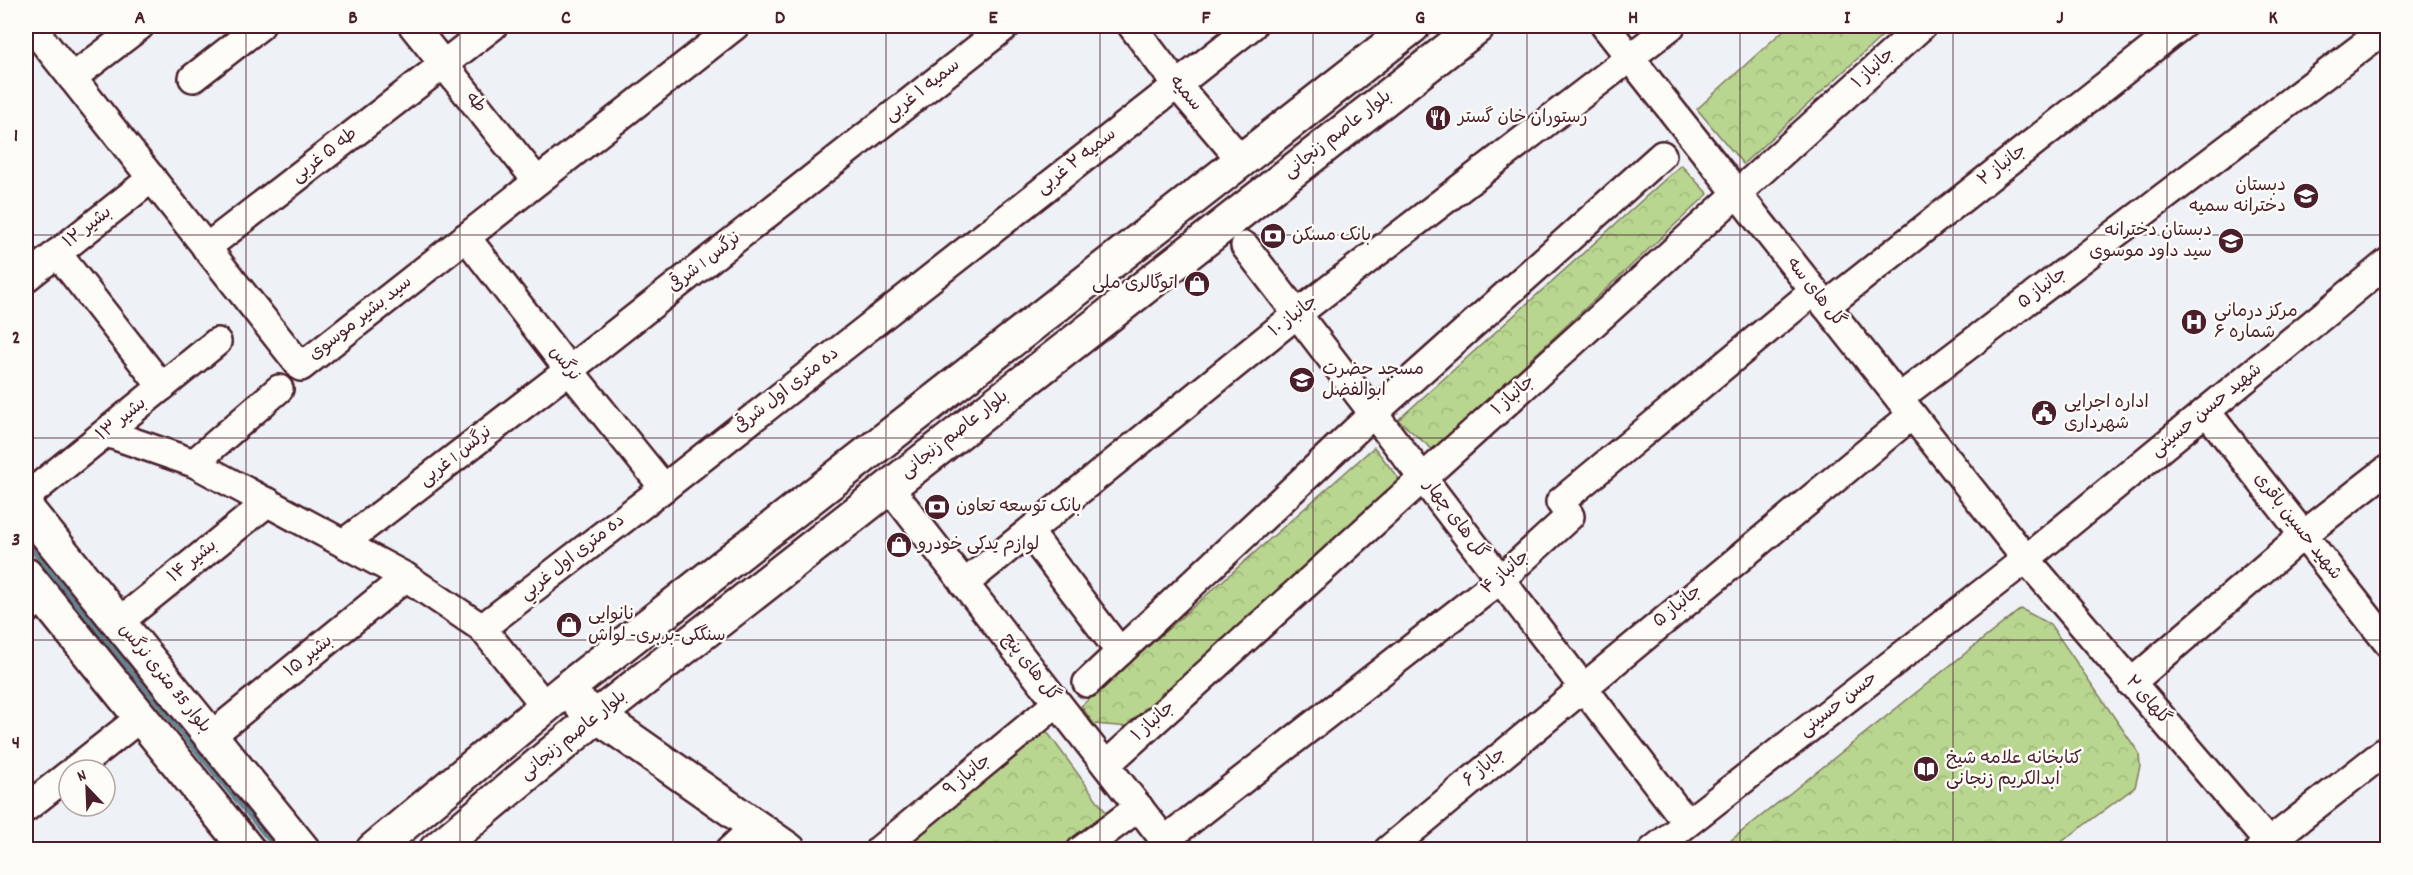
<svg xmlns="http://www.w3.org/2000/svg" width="2413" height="875" font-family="Dekko,'Playpen Sans Arabic',sans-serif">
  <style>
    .park { fill: url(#park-crowns); stroke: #817a5d; stroke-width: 1.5 }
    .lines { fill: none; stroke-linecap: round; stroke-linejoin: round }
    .stream { stroke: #668590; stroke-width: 6 }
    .minor-casing { stroke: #4a1f2b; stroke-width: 32 }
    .major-casing { stroke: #4a1f2b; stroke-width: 38 }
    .minor { stroke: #fdfcf7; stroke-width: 27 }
    .major { stroke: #fdfcf7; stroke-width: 33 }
    .grid { fill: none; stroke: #4a1f2b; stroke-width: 1.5; stroke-opacity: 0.55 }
    .labels { text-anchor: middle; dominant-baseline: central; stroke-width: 5; stroke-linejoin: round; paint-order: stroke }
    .street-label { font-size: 18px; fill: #4a1f2b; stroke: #fdfcf7 }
    .poi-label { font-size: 18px; fill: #4a1f2b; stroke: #fdfcf7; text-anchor: start }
    .neatline { fill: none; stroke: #4a1f2b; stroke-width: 2 }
    .grid-label { font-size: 20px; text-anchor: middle; font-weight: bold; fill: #4a1f2b }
  </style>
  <defs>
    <pattern id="park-crowns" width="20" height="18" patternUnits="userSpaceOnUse" patternTransform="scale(1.5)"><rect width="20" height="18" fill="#b8d68f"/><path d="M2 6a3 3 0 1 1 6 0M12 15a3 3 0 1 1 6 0" fill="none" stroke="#a0b77c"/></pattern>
  </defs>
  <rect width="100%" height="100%" fill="#eef1f6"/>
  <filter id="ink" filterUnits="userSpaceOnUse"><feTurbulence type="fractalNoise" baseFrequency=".0167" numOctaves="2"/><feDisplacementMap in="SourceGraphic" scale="12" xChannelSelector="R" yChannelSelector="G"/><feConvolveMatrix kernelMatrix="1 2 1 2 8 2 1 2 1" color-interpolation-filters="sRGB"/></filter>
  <g filter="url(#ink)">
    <g class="park">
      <path d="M 1788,26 L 1893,26 L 1743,164 L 1697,109 Z"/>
      <path d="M 1681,165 L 1708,194 L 1433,450 L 1398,420 Z"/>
      <path d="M 1374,447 L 1402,483 L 1130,727 L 1094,724 L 1081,706 Z"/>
      <path d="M 2021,609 L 2050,624 L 2139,753 L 2140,766 L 2135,787 L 2052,849 L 1720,849 Z"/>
      <path d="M 1045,729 L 1108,815 L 1063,849 L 893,850 Z"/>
    </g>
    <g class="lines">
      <path class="stream" d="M 26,542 L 278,850"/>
      <g class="minor-casing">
        <g id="minor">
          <path d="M 31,26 L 301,367 L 735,26"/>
          <path d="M 413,26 L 537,181"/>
          <path d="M 1132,26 L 1176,84 L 1241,160"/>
          <path d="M 1605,26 L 2026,559 L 2268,842"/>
          <path d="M 72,78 L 140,26"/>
          <path d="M 193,78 L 260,26"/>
          <path d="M 466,237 L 569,370 L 664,488"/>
          <path d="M 1245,246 L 1687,823"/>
          <path d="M 206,248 L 493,26"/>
          <path d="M 57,253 L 162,387"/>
          <path d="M 26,278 L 152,178"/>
          <path d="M 1826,306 L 2181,26"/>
          <path d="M 1899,398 L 2388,27"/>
          <path d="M 2206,411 L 2388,643"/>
          <path d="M 107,433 L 194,463 L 406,577 L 482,628 L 546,707"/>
          <path d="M 194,463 L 279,389"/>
          <path d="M 889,487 L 1172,850"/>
          <path d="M 26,497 L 217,342"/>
          <path d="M 1029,532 L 1120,652"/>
          <path d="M 344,543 L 569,370 L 1006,26"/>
          <path d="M 964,584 L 1297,314 L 1671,26"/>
          <path d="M 26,610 L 43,596"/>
          <path d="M 119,622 L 268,502"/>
          <path d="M 482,628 L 664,488 L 1252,26"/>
          <path d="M 1087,683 L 1374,413 L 1662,155"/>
          <path d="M 2131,683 L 2303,535 L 2388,469"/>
          <path d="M 211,736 L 406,577"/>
          <path d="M 1106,765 L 1922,26"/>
          <path d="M 74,770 L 141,717"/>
          <path d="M 26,808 L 69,774"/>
          <path d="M 1165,840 L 1501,579 L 1570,516 L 1560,502 L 1814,291"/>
          <path d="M 730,850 L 756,826"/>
          <path d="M 879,850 L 1057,703"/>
          <path d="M 1081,850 L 1139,807"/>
          <path d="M 1388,850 L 1912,415"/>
          <path d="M 1653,850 L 2026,559 L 2388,262"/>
          <path d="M 2259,850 L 2388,749"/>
        </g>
      </g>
      <g class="major-casing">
        <g id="major">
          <path d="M 26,508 L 303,850"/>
          <path d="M 26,575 L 248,850"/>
          <path d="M 579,703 L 789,850"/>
          <path d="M 373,850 L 564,691 L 1413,26"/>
          <path d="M 436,850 L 597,716 L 1478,26"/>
        </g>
      </g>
      <use href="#minor" class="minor"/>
      <use href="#major" class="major"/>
    </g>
  </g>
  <path class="grid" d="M 246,26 L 246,850M 460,26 L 460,850M 673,26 L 673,850M 886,26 L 886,850M 1100,26 L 1100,850M 1313,26 L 1313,850M 1527,26 L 1527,850M 1740,26 L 1740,850M 1953,26 L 1953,850M 2167,26 L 2167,850M 26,235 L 2388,235M 26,438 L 2388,438M 26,640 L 2388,640"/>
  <defs>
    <g id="restaurant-disc" transform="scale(1.35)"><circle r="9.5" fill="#4a1f2b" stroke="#fdfcf7"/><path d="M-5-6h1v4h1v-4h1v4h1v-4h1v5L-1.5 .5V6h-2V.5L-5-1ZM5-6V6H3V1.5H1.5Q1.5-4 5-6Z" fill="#fff"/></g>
    <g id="school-disc" transform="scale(1.35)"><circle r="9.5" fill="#4a1f2b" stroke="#fdfcf7"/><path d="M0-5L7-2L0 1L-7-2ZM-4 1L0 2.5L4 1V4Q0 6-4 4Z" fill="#fff"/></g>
    <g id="bank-disc" transform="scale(1.35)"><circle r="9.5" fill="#4a1f2b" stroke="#fdfcf7"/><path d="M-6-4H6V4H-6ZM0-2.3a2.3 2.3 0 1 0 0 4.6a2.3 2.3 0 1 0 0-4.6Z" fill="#fff"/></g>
    <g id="shop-disc" transform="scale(1.35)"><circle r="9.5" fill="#4a1f2b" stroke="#fdfcf7"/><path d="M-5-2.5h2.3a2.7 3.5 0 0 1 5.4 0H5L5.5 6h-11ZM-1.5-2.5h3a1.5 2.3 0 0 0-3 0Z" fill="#fff"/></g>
    <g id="hospital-disc" transform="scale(1.35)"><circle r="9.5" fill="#4a1f2b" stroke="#fdfcf7"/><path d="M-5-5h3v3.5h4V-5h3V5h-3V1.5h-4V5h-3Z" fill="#fff"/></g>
    <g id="civic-disc" transform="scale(1.35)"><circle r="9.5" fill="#4a1f2b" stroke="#fdfcf7"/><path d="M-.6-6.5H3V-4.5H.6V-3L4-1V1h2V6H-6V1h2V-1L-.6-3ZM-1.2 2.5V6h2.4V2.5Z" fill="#fff"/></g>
    <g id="library-disc" transform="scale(1.35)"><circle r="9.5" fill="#4a1f2b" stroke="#fdfcf7"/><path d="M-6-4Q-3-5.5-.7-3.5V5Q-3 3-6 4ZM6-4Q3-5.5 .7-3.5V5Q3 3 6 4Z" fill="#fff"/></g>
  </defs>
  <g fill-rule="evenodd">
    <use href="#restaurant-disc" x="1438" y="118"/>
    <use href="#school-disc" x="2306" y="196"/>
    <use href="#bank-disc" x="1273" y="236"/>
    <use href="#school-disc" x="2231" y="241"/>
    <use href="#shop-disc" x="1197" y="284"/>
    <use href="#hospital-disc" x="2194" y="322"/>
    <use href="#school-disc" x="1302" y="380"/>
    <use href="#civic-disc" x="2044" y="413"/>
    <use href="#bank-disc" x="937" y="507"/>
    <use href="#shop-disc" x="899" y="545"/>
    <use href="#shop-disc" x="569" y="625"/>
    <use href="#library-disc" x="1926" y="769"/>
  </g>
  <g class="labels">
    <g class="street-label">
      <text transform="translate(1874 69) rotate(-43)">جانباز ۱</text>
      <text transform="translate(923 91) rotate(-38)">سمیه ۱ غربی</text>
      <text transform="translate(1185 94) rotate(50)">سمیه</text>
      <text transform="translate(475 103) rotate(51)">طه</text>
      <text transform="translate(1338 135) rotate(-38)">بلوار عاصم زنجانی</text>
      <text transform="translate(325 156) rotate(-38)">طه ۵ غربی</text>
      <text transform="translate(1077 162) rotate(-38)">سمیه ۲ غربی</text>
      <text transform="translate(2003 166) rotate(-38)">جانباز ۲</text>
      <text transform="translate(88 228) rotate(-38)">بشیر ۱۲</text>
      <text transform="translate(705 263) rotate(-38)">نرگس 1 شرقی</text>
      <text transform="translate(2043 289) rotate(-37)">جانباز ۵</text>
      <text transform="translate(1815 293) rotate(52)">گل های سه</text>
      <text transform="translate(1294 317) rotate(-38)">جانباز ۱۰</text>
      <text transform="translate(361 319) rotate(-38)">سید بشیر موسوی</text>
      <text transform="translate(564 364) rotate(52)">نرگس</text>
      <text transform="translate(787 391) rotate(-38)">ده متری اول شرقی</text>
      <text transform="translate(1514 396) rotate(-42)">جانباز ۱</text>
      <text transform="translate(2207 411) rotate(-39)">شهید حسن حسینی</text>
      <text transform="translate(122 420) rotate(-39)">بشیر ۱۳</text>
      <text transform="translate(955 435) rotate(-38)">بلوار عاصم زنجانی</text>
      <text transform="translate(456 457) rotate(-38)">نرگس 1 غربی</text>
      <text transform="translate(1455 520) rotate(53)">گل های چهار</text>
      <text transform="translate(2297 527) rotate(52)">شهید حسین باقری</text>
      <text transform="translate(573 558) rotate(-38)">ده متری اول غربي</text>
      <text transform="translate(193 562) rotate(-39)">بشیر ۱۴</text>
      <text transform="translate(1506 573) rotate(-41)">جانباز ۴</text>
      <text transform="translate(1678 607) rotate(-39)">جانباز ۵</text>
      <text transform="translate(309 657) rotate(-39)">بشیر ۱۵</text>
      <text transform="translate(1030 668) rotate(52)">گل های پنج</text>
      <text transform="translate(164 679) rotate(51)">بلوار 35 متری نرگس</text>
      <text transform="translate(2147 701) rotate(49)">گلهای ۲</text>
      <text transform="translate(1839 705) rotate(-38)">حسن حسینی</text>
      <text transform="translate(1154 722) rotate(-42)">جانباز ۱</text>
      <text transform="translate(574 736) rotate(-39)">بلوار عاصم زنجانی</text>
      <text transform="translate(1485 768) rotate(-40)">جاباز ۶</text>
      <text transform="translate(968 776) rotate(-40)">جانباز ۹</text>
    </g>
    <g class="poi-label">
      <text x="1458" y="118">رستوران خان گستر</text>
      <text x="2286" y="186" text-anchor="end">دبستان<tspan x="2286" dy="21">دخترانه سمیه</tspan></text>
      <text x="2212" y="231" text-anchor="end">دبستان دخترانه<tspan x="2212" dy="21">سید داود موسوی</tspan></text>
      <text x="1292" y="236">بانک مسکن</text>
      <text x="1178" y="284" text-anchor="end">اتوگالری ملی</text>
      <text x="2214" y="312">مرکز درمانی<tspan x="2214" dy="21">شماره ۶</tspan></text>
      <text x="1322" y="370">مسجد حضرت<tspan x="1322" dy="21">ابوالفضل</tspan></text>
      <text x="2064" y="403">اداره اجرایی<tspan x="2064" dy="21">شهرداری</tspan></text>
      <text x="956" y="507">بانک توسعه تعاون</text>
      <text x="918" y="545">لوازم یدکی خودرو</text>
      <text x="588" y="615">نانوایی<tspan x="588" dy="21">سنگکی-بربری- لواش</tspan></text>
      <text x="1946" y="759">کتابخانه علامه شیخ<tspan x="1946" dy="21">ابدالکریم زنجانی</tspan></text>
    </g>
  </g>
  <rect width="2413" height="875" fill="none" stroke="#fdfcf7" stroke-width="66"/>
  <g transform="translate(87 788) rotate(337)"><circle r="28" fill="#fdfcf7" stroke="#b5a4a5" stroke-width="1.5"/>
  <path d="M0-4.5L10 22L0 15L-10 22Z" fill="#4a1f2b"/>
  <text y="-9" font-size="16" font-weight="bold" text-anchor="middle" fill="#4a1f2b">N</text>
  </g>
  <rect x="33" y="33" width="2347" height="809" class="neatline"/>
  <g class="grid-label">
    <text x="140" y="23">A</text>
    <text x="353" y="23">B</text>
    <text x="566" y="23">C</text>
    <text x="780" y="23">D</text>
    <text x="993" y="23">E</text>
    <text x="1206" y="23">F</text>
    <text x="1420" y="23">G</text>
    <text x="1633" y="23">H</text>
    <text x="1847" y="23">I</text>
    <text x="2060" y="23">J</text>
    <text x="2273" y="23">K</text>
    <text x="16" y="141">1</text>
    <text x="16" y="343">2</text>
    <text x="16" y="545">3</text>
    <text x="16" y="748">4</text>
  </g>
</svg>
